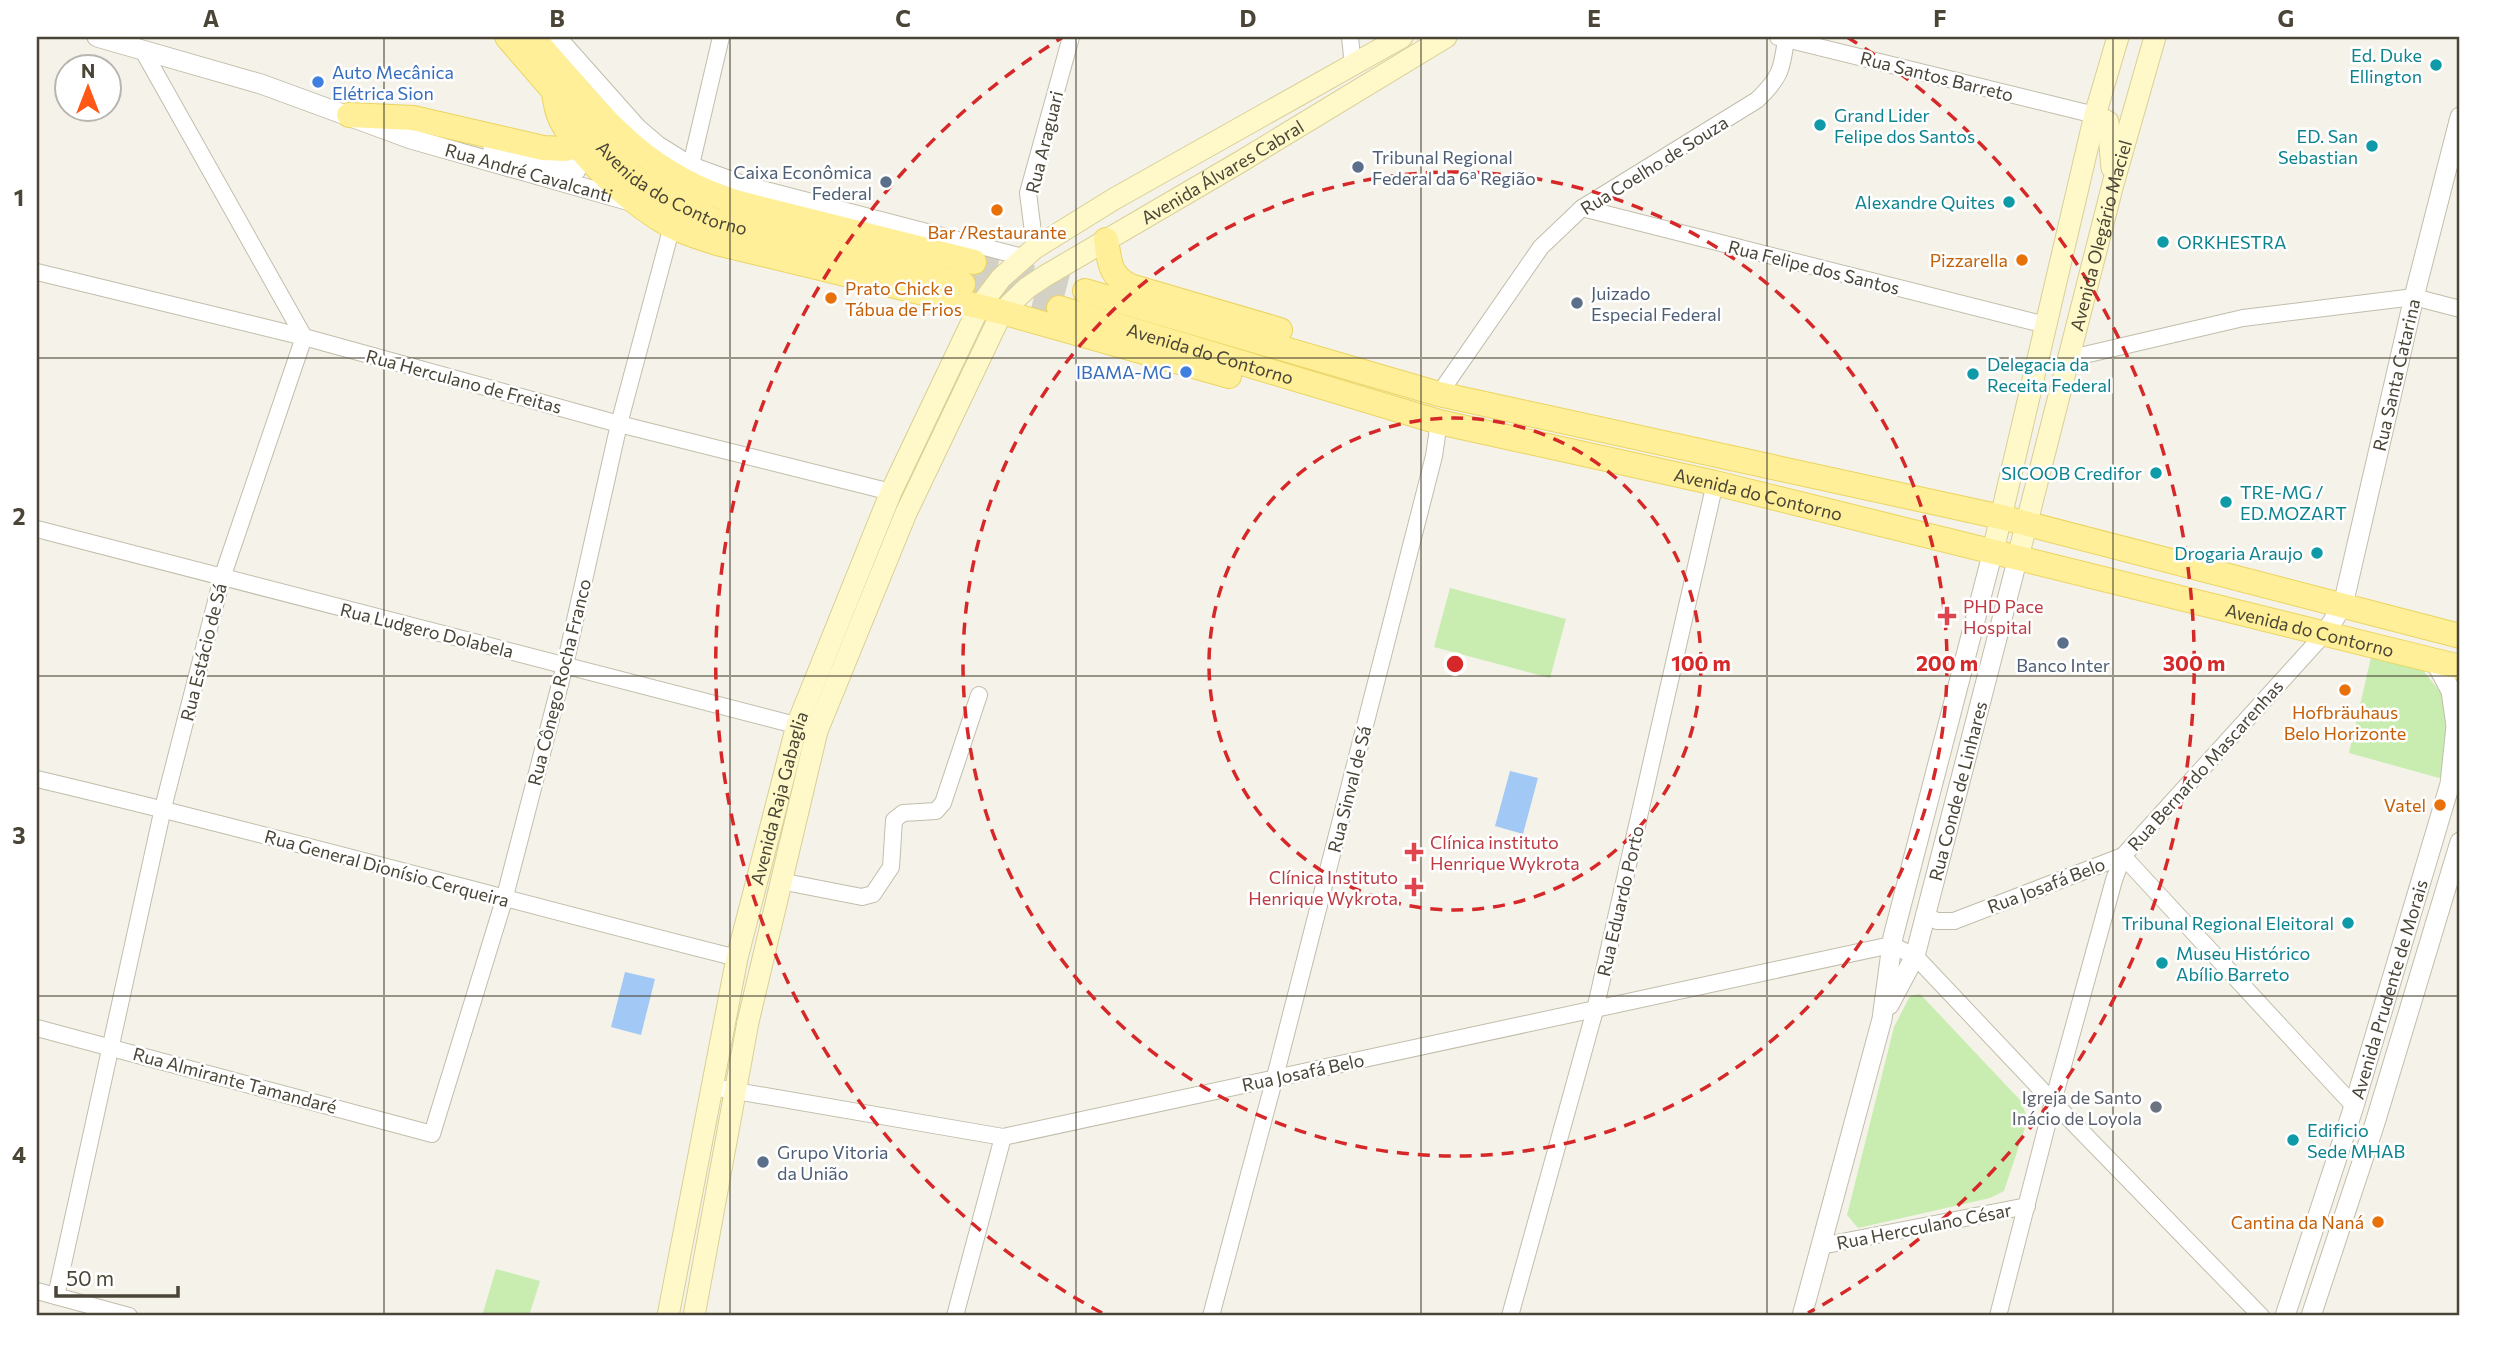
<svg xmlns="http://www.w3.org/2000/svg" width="2497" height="1353" font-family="Commissioner,sans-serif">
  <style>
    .green { fill: #c9ecb0 }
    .water { fill: #a2c8f5 }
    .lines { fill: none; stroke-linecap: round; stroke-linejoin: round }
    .primary-tunnel { stroke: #d3d0c5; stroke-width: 24; stroke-dasharray: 24 12; stroke-linecap: butt }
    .minor-casing { stroke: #c2bdab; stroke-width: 18 }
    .tertiary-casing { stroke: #c2bdab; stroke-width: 21 }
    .secondary-casing { stroke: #d8cf96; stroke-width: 23 }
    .primary-casing { stroke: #ebd461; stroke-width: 26 }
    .minor { stroke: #fff; stroke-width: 16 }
    .tertiary { stroke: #fff; stroke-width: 19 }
    .secondary { stroke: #fff9c9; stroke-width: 21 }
    .primary { stroke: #ffef98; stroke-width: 24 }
    .grid { fill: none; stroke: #4a4537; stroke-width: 2; stroke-opacity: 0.55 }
    .ring { fill: none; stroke: #d62828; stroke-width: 3.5; stroke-dasharray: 12 9 }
    .culture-dot { fill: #0f9aa8; stroke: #fff; stroke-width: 2.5 }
    .shop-dot { fill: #3f7fe0; stroke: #fff; stroke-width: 2.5 }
    .service-dot { fill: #5c6f8a; stroke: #fff; stroke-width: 2.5 }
    .food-dot { fill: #e8710a; stroke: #fff; stroke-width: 2.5 }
    .health-dot { fill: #e0444e; stroke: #fff; stroke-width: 2.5 }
    .worship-dot { fill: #6b7280; stroke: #fff; stroke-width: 2.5 }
    .labels { text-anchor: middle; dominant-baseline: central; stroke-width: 5; stroke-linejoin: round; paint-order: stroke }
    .culture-label { font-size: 18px; fill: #0d838f; stroke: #fff; text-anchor: end }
    .shop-label { font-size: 18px; fill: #366cbe; stroke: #fff; text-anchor: start }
    .street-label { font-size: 18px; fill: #4a4537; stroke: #fff }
    .service-label { font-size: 18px; fill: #4e5e75; stroke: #fff; text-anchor: start }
    .food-label { font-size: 18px; fill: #c56008; stroke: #fff; text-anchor: end }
    .health-label { font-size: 18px; fill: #be3a42; stroke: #fff; text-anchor: start }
    .worship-label { font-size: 18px; fill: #5b616d; stroke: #fff; text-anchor: end }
    .centre { fill: #d62828; stroke: #fff; stroke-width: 3.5 }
    .ring-label { font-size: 21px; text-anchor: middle; font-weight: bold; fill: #d62828; stroke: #fff; stroke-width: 5; stroke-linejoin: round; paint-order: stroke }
    .neatline { fill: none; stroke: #4a4537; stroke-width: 2.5 }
    .grid-label { font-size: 23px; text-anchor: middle; font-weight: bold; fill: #4a4537 }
  </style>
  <rect width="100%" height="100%" fill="#f5f3e9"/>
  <g class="green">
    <path d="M 1450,588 L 1566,619 L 1550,678 L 1434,647 Z"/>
    <path d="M 2372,653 L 2418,664 L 2441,693 L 2451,725 L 2450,781 L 2349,753 Z"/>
    <path d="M 1920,994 L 2020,1100 L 2028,1119 L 2004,1191 L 1990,1198 L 1858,1228 L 1847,1215 L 1894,1027 L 1910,996 Z"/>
    <path d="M 496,1269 L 540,1281 L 529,1316 L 482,1316 Z"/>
  </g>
  <g class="water">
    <path d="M 1510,771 L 1538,778 L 1523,834 L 1495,826 Z"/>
    <path d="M 625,972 L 655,979 L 641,1035 L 611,1027 Z"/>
  </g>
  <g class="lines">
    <g class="primary-tunnel">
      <path d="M 974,262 L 1085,291"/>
      <path d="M 963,284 L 1059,308"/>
    </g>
    <g class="minor-casing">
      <g id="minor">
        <path d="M 558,37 L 638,127 L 659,145 L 691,165 L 743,184 L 1023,257"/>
        <path d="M 1350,37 L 1353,66"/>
        <path d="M 1778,37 L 2095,115"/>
        <path d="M 691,165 L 721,37"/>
        <path d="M 1582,208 L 2046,325"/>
        <path d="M 1035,248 L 1028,193 L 1071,37"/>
        <path d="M 37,272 L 304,337 L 619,424 L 891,492"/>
        <path d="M 2067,359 L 2243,318 L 2414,297 L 2460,309"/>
        <path d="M 1439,394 L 1541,247 L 1582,208 L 1757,100 C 1780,78 1782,70 1786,39"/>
        <path d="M 37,529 L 807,728"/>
        <path d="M 37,779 C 271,834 503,899 737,958"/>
        <path d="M 780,881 L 862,897 L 873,894 L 891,867 L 894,820 L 903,813 L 936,811 L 943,803 L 979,695"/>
        <path d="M 1926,916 L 1937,921 L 1954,921 L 2123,856 L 2354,1106"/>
        <path d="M 37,1028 L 432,1134 L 504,900 L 565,665 L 619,424 L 672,226"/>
        <path d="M 713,1087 L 1003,1137 L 1891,945 L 1915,956 L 1933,975 L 2053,1102 L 2261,1316"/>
        <path d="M 1821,1246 L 2027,1206"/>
        <path d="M 37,1291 L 129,1316"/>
        <path d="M 56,1296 L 163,808 L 222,578 L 304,337 L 142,49"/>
        <path d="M 955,1316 L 1003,1137"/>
        <path d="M 1211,1316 L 1275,1077 L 1434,456 L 1439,422"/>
        <path d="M 1510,1316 L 1595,1010 L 1715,483"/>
        <path d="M 1998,1316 L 2053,1102 L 2114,880 L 2123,856 L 2326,632"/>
      </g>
    </g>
    <g class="tertiary-casing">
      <g id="tertiary">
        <path id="s1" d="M 97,37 L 261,84 L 411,139 L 630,201"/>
        <path d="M 493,148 L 576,170"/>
        <path id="s2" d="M 2326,632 L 2343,605 L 2414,297 L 2460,117"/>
        <path id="s3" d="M 1889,1005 L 1915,956 L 2018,557"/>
        <path d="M 1802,1316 L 1882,1019 L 1893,937 L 1993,551"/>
        <path id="s4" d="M 2285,1316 L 2354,1106 L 2450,784 L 2456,726 L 2451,691 L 2435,661"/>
        <path d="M 2311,1316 L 2375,1123 L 2460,842"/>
      </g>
    </g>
    <g class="secondary-casing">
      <g id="secondary">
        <path d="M 2095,115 L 2108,122 L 2112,168"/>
        <path d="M 1993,551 L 2095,115 L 2118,37"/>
        <path id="s5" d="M 2018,557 L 2113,184 L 2155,37"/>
        <path id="s6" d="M 668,1316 L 737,958 L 797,725 L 891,492 L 979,307 L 1001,278 L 1035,248 L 1114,199 L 1402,37"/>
        <path id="s7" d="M 694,1316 L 748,1022 L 817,731 L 906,513 L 1002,312 L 1027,288 L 1045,276 L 1240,162 L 1446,37"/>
      </g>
    </g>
    <g class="primary-casing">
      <g id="primary">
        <path id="s8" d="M 507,37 L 598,142 L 632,176 L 667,198 L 713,220 L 963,284"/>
        <path d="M 532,37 C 598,111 636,170 735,202 L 974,262"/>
        <path d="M 554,91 C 555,102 557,113 562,122 C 583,160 633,205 671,226 C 685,233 702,238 717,243 L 1002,312 L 1229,376"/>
        <path d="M 349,115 L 413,118 L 543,148 L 566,149 L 575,141"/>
        <path d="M 1106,240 C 1110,263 1109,275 1130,286 L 1280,330"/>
        <path d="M 1085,291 L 1439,394 L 2001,517 L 2460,636"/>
        <path id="s9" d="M 1059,308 L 1439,422 L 1715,483 L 2460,667"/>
      </g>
    </g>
    <use href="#minor" class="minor"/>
    <use href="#tertiary" class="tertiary"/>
    <use href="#secondary" class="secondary"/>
    <use href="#primary" class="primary"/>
  </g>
  <path class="grid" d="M 384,37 L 384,1316M 730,37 L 730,1316M 1076,37 L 1076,1316M 1421,37 L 1421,1316M 1767,37 L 1767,1316M 2113,37 L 2113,1316M 37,358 L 2460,358M 37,676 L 2460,676M 37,996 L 2460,996"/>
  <g class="ring">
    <circle cx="1455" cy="664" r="246"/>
    <circle cx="1455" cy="664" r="492"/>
    <path d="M1102 1313A739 739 0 0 1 1063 37M1847 37A739 739 0 0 1 1808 1313"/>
  </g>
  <g class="culture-dot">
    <circle cx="2436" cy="65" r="7"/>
    <circle cx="1820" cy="125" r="7"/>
    <circle cx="2372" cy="146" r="7"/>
    <circle cx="2009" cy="202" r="7"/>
    <circle cx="2163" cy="242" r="7"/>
    <circle cx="1973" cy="374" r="7"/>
    <circle cx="2156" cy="473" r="7"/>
    <circle cx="2226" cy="502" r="7"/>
    <circle cx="2317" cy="553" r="7"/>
    <circle cx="2348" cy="923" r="7"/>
    <circle cx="2162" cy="963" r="7"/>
    <circle cx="2293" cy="1140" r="7"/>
  </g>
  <g class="shop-dot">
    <circle cx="318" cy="82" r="7"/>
    <circle cx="1186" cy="372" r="7"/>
  </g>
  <g class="service-dot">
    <circle cx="1358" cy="167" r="7"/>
    <circle cx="886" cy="182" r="7"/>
    <circle cx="1577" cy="303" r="7"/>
    <circle cx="2063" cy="643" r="7"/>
    <circle cx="763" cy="1162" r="7"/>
  </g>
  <g class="food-dot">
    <circle cx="997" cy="210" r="7"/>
    <circle cx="2022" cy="260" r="7"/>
    <circle cx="831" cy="298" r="7"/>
    <circle cx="2345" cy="690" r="7"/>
    <circle cx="2440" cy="805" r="7"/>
    <circle cx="2378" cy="1222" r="7"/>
  </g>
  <g class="health-dot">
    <path d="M1943.5 605.5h7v7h7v7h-7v7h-7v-7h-7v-7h7z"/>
    <path d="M1410.5 841.5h7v7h7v7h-7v7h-7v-7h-7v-7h7z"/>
    <path d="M1410.5 876.5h7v7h7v7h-7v7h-7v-7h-7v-7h7z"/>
  </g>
  <circle class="worship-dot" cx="2156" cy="1107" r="7"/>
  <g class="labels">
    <g class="culture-label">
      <text x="2422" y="55">Ed. Duke<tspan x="2422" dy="21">Ellington</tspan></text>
      <text x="1834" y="115" text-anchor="start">Grand Lider<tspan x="1834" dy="21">Felipe dos Santos</tspan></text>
      <text x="2358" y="136">ED. San<tspan x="2358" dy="21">Sebastian</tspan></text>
      <text x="1995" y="202">Alexandre Quites</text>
      <text x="2177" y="242" text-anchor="start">ORKHESTRA</text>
      <text x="1987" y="364" text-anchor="start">Delegacia da<tspan x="1987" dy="21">Receita Federal</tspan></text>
      <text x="2142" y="473">SICOOB Credifor</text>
      <text x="2240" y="492" text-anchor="start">TRE-MG /<tspan x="2240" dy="21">ED.MOZART</tspan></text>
      <text x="2303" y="553">Drogaria Araujo</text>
      <text x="2334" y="923">Tribunal Regional Eleitoral</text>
      <text x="2176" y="953" text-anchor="start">Museu Histórico<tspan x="2176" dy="21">Abílio Barreto</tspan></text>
      <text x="2307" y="1130" text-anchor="start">Edificio<tspan x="2307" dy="21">Sede MHAB</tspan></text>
    </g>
    <g class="shop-label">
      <text x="332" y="72">Auto Mecânica<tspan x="332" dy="21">Elétrica Sion</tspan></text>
      <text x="1172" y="372" text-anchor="end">IBAMA-MG</text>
    </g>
    <g class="street-label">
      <text transform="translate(1937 76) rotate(14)">Rua Santos Barreto</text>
      <text transform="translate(1044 142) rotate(-76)">Rua Araguari</text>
      <text transform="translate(1654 165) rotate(-32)">Rua Coelho de Souza</text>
      <text stroke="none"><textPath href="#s7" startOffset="1318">Avenida Álvares Cabral</textPath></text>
      <text stroke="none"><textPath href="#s1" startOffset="453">Rua André Cavalcanti</textPath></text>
      <text stroke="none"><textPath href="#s8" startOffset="228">Avenida do Contorno</textPath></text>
      <text stroke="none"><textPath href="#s5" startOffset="332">Avenida Olegário Maciel</textPath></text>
      <text transform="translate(1814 267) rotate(14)">Rua Felipe dos Santos</text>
      <text stroke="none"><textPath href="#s9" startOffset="158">Avenida do Contorno</textPath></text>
      <text stroke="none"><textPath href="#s2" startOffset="268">Rua Santa Catarina</textPath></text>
      <text transform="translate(464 381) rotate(15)">Rua Herculano de Freitas</text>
      <text stroke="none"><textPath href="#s9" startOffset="724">Avenida do Contorno</textPath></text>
      <text stroke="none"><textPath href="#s9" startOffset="1292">Avenida do Contorno</textPath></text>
      <text transform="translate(427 630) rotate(14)">Rua Ludgero Dolabela</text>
      <text transform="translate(203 652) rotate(-76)">Rua Estácio de Sá</text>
      <text transform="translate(559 682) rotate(-76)">Rua Cônego Rocha Franco</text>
      <text transform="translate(2205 765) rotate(-48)">Rua Bernardo Mascarenhas</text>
      <text transform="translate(1349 789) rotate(-76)">Rua Sinval de Sá</text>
      <text stroke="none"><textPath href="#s3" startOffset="226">Rua Conde de Linhares</textPath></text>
      <text stroke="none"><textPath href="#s6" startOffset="530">Avenida Raja Gabaglia</textPath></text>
      <text transform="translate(387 868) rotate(15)">Rua General Dionísio Cerqueira</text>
      <text transform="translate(2046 885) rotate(-21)">Rua Josafá Belo</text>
      <text transform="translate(1620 901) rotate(-77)">Rua Eduardo Porto</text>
      <text stroke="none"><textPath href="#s4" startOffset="343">Avenida Prudente de Morais</textPath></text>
      <text transform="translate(1303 1072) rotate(-12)">Rua Josafá Belo</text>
      <text transform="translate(235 1080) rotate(15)">Rua Almirante Tamandaré</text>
      <text transform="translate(1924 1226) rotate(-11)">Rua Hercculano César</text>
    </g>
    <g class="service-label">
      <text x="1372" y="157">Tribunal Regional<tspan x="1372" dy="21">Federal da 6ª Região</tspan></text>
      <text x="872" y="172" text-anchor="end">Caixa Econômica<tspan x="872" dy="21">Federal</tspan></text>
      <text x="1591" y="293">Juizado<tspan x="1591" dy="21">Especial Federal</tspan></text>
      <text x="2063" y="665" text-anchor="middle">Banco Inter</text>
      <text x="777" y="1152">Grupo Vitoria<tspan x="777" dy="21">da União</tspan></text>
    </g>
    <g class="food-label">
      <text x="997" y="232" text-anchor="middle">Bar /Restaurante</text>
      <text x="2008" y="260">Pizzarella</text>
      <text x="845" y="288" text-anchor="start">Prato Chick e<tspan x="845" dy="21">Tábua de Frios</tspan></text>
      <text x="2345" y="712" text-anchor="middle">Hofbräuhaus<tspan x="2345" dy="21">Belo Horizonte</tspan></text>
      <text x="2426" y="805">Vatel</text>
      <text x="2364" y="1222">Cantina da Naná</text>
    </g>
    <g class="health-label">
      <text x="1963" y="606">PHD Pace<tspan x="1963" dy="21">Hospital</tspan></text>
      <text x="1430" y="842">Clínica instituto<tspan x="1430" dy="21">Henrique Wykrota</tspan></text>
      <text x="1398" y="877" text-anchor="end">Clínica Instituto<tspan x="1398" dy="21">Henrique Wykrota</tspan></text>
    </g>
    <g class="worship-label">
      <text x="2142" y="1097">Igreja de Santo<tspan x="2142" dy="21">Inácio de Loyola</tspan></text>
    </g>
  </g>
  <circle cx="1455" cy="664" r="10" class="centre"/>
  <g class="ring-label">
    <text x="1701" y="671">100 m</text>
    <text x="1947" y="671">200 m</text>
    <text x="2194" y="671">300 m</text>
  </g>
  <rect width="2497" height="1353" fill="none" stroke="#ffffff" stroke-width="77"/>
  <g transform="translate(88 88)"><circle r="33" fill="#ffffff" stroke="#b7b5af" stroke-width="2"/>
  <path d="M0-5L12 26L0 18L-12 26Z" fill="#ff5816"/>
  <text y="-10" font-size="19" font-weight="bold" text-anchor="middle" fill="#4a4537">N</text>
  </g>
  <path d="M56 1286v10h122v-10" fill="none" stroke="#4a4537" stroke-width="3.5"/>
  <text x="66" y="1286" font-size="21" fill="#4a4537" stroke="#ffffff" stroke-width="5" paint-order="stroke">50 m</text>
  <rect x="38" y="38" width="2420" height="1276" class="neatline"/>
  <g class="grid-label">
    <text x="211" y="27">A</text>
    <text x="557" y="27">B</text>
    <text x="903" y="27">C</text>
    <text x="1248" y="27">D</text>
    <text x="1594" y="27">E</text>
    <text x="1940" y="27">F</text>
    <text x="2286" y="27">G</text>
    <text x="19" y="206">1</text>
    <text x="19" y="525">2</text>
    <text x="19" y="844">3</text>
    <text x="19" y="1163">4</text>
  </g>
</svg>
